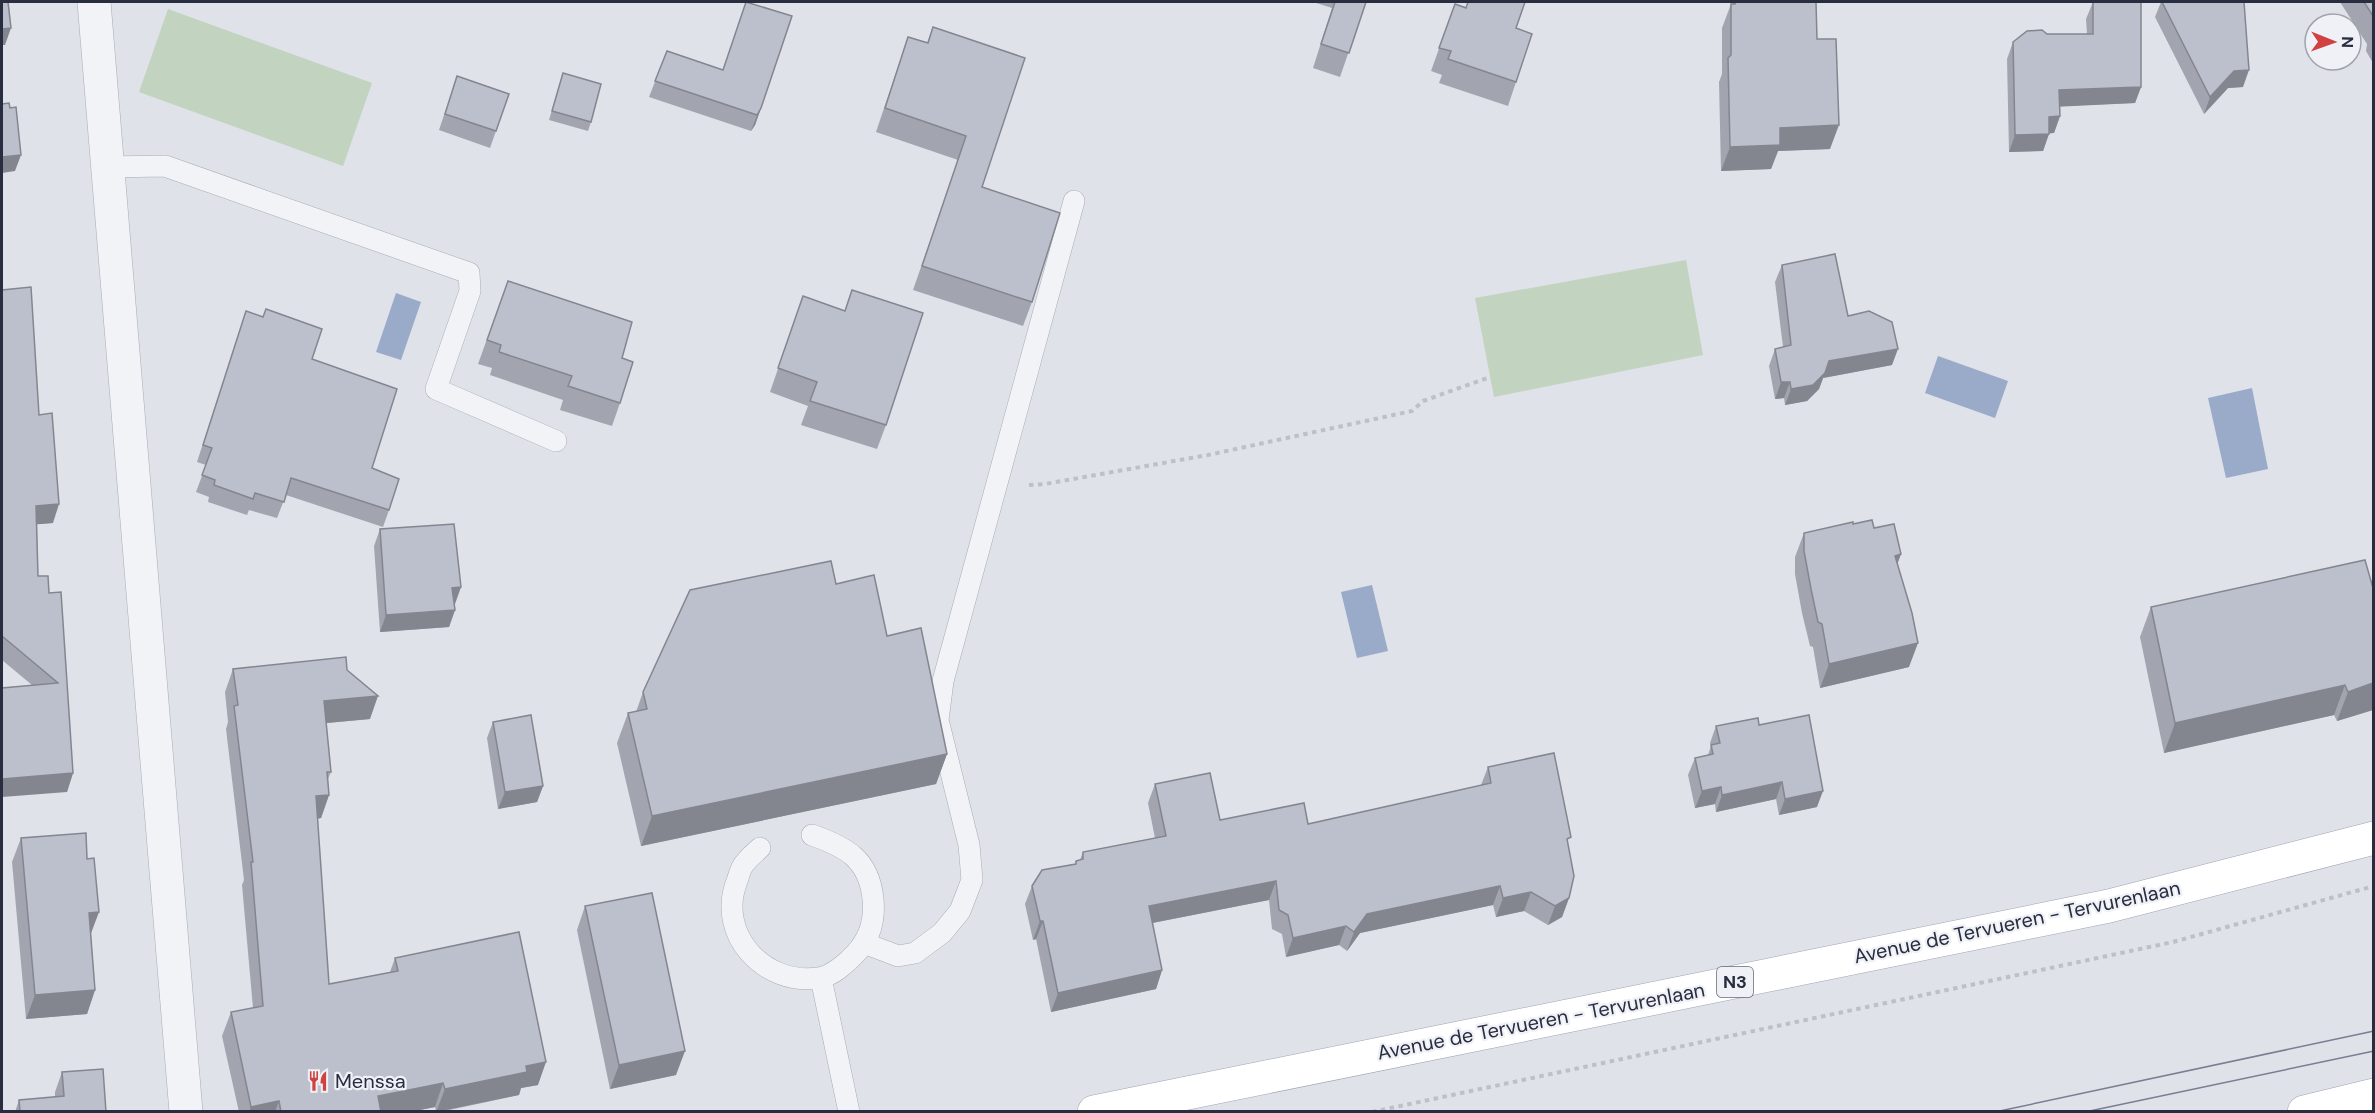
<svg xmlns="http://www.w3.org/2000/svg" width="2375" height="1113" font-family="'DM Sans',sans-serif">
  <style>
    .green { fill: #c2d3c0 }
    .water { fill: #9aaac9 }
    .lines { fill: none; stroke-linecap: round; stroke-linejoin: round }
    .lane-casing { stroke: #a8acb6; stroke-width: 22 }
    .street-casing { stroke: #a8acb6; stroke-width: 34 }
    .primary-casing { stroke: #9ea4b5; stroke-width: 34 }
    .path { stroke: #bdc0c7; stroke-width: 4; stroke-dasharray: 4.5 4.5; stroke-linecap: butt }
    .lane { stroke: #f2f3f7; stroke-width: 21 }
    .street { stroke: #f2f3f7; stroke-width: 33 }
    .primary { stroke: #fff; stroke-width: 33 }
    .tram { stroke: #797e92; stroke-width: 1.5 }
    .wall { fill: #a2a5af }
    .shaded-wall { fill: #84868f }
    .building { fill: #bcc0cc; stroke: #84868f; stroke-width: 1.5 }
    .labels { text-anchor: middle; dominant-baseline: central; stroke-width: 4.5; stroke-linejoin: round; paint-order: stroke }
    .shield { fill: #eff1f6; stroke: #646877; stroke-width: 1.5 }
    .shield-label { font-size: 18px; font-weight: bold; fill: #282d40 }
    .street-label { font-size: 20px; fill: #282d40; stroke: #eff1f6 }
    .poi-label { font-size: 20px; fill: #282d40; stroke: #eff1f6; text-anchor: start }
  </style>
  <rect width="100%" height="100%" fill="#dfe2e9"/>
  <g class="green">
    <path d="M 168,9 L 372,83 L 343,166 L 139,92 Z"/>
    <path d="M 1686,260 L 1703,355 L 1494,397 L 1475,298 Z"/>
  </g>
  <g class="water">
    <path d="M 396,293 L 421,302 L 401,360 L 376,352 Z"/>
    <path d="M 1938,356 L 2008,381 L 1995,418 L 1925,393 Z"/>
    <path d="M 2252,388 L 2268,469 L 2226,478 L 2208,398 Z"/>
    <path d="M 1372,585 L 1388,651 L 1357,658 L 1341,592 Z"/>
  </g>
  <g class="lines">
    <g class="lane-casing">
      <g id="lane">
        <path d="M 108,167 L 165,166 L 469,273 L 470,291 L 436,389 L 556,441"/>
        <path d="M 760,848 C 754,853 748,859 744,864 C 740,869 739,876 737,881 C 716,934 764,986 819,978 C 832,976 847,963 856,953 C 870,938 875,919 873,899 C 869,859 846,847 812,835"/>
        <path d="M 864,943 L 898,956 L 915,953 L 942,933 L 960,911 L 972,880 L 969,845 L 938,720 L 943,681 L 1074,201"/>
        <path d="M 821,978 L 849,1112"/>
      </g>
    </g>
    <g class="street-casing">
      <path id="street" d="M 94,2 L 186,1112"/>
    </g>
    <g class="primary-casing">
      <g id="primary">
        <path d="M 1094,1112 L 2109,906 L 2374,838"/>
        <path d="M 2304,1112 L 2374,1095"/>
      </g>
    </g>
    <g class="path">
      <path d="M 1029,485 L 1045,484 L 1208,455 L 1412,411 L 1423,401 L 1490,377"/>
      <path d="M 1372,1112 L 2173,942 L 2374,886"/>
    </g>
    <use href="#lane" class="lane"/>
    <use href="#street" class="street"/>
    <use href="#primary" class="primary"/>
    <g class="tram">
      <path d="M 1995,1112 L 2374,1031"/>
      <path d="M 2085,1112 L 2374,1051"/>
    </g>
  </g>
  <g class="wall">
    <path d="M 1313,2 L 1366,2 L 1340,77 L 1313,68 L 1332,8 Z"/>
    <path d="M 1468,2 L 1525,2 L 1516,28 L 1516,82 L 1508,106 L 1439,83 L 1442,75 L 1431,71 L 1455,4 L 1466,7 Z"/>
    <path d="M 1733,2 L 1816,2 L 1817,39 L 1830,149 L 1778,151 L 1771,169 L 1721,171 L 1719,82 L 1722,74 L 1722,28 L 1731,4 L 1732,4 Z"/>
    <path d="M 2093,2 L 2141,87 L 2135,103 L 2060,106 L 2060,116 L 2054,133 L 2049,133 L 2043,151 L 2009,152 L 2007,59 L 2013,42 L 2047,34 L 2087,34 L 2086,19 Z"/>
    <path d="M 2161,2 L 2244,2 L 2243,87 L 2228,88 L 2204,114 L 2155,17 Z"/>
    <path d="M 2340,2 L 2373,2 L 2373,63 L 2366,51 L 2367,44 Z"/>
    <path d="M 933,27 L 982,187 L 1032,302 L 1023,326 L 913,290 L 958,160 L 876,132 L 908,37 L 927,43 Z"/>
    <path d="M 667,51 L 761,108 L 755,125 L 751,131 L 649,97 Z"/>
    <path d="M 563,73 L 591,122 L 588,131 L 549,120 Z"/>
    <path d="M 457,76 L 509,94 L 490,148 L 439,130 Z"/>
    <path d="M 1782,265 L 1848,316 L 1892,365 L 1823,378 L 1819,389 L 1807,401 L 1785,405 L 1784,398 L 1775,399 L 1769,366 L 1775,349 L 1783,347 L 1775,282 Z"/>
    <path d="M 508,281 L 622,358 L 620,403 L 612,426 L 560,410 L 563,400 L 490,375 L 492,368 L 478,364 Z"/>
    <path d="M 2,290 L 39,415 L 53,523 L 37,524 L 38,576 L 49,593 L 73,773 L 67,792 L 32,685 L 2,660 Z"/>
    <path d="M 803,296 L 886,425 L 877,449 L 801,425 L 808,406 L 770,392 Z"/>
    <path d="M 246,311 L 312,359 L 372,468 L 389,510 L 383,527 L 286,495 L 277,518 L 249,510 L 247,515 L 208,502 L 209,497 L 196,492 L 206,465 L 197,462 Z"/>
    <path d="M 1853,524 L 1874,528 L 1901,554 L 1897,564 L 1909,667 L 1820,688 L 1813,647 L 1810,646 L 1802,613 L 1795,574 L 1795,557 L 1804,533 Z"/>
    <path d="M 380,529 L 461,587 L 454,604 L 455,610 L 449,627 L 380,632 L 374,546 Z"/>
    <path d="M 2365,560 L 2373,710 L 2337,721 L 2334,715 L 2164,753 L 2140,637 L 2151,607 Z"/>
    <path d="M 836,584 L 887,636 L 947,754 L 936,784 L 641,846 L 617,743 L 628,713 L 636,712 L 643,692 Z"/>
    <path d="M 233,669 L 347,670 L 370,719 L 326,723 L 331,772 L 328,779 L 329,795 L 321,818 L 317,819 L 329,984 L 390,972 L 395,958 L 538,1085 L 521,1088 L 519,1095 L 440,1112 L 436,1112 L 435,1107 L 410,1112 L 239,1112 L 222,1036 L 231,1012 L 253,1008 L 242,885 L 244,880 L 226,729 L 228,722 L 225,692 Z"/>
    <path d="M 493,722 L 543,786 L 537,802 L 498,809 L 487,738 Z"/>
    <path d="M 1759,725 L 1817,807 L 1779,815 L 1776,799 L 1716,812 L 1715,804 L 1695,808 L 1688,775 L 1695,758 L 1708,755 L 1711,746 L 1710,743 L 1716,726 Z"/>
    <path d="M 1488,767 L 1568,845 L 1569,898 L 1562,917 L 1548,925 L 1524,911 L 1496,917 L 1493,905 L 1360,933 L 1347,951 L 1339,945 L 1286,957 L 1282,934 L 1272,929 L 1269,900 L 1152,923 L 1162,970 L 1156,989 L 1051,1012 L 1036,939 L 1033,940 L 1025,904 L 1032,886 L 1075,864 L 1076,861 L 1080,860 L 1083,852 L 1155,838 L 1148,803 L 1155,784 L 1220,820 L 1308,824 L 1481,785 Z"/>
    <path d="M 21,838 L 91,934 L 95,990 L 87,1014 L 26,1019 L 12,862 Z"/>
    <path d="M 585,906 L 676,1075 L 610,1089 L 577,930 Z"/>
    <path d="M 62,1072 L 106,1112 L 15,1112 L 19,1100 L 55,1097 L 55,1092 Z"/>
  </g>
  <g class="shaded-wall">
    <path d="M 11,28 L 5,45 L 2,45 L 2,29 Z"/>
    <path d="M 2249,70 L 2243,87 L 2228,88 L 2204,114 L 2210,97 L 2234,71 Z"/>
    <path d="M 2141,87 L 2135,103 L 2053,107 L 2059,90 Z"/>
    <path d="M 761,108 L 755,125 L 751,131 L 757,115 Z"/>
    <path d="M 2060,116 L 2054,133 L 2043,134 L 2049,117 Z"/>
    <path d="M 1839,125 L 1830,149 L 1778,151 L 1771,169 L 1721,171 L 1730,147 L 1780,128 Z"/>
    <path d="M 2049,134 L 2043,151 L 2009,152 L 2015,135 Z"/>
    <path d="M 21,155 L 15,171 L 2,173 L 2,157 Z"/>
    <path d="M 1898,349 L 1892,365 L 1823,378 L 1829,361 Z"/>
    <path d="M 1825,373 L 1819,389 L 1807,401 L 1785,405 L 1791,389 Z"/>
    <path d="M 1781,382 L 1790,382 L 1784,398 L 1775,399 Z"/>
    <path d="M 59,504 L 53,523 L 29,525 L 36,506 Z"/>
    <path d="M 1901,554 L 1892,578 L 1895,556 Z"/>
    <path d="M 461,587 L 455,604 L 446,605 L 452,588 Z"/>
    <path d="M 455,610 L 449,627 L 380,632 L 386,615 Z"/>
    <path d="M 1918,643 L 1909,667 L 1820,688 L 1829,664 Z"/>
    <path d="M 2373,683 L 2373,710 L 2337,721 L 2348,692 Z"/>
    <path d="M 2345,685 L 2334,715 L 2164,753 L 2175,723 Z"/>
    <path d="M 378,696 L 370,719 L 316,724 L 324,701 Z"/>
    <path d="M 947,754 L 936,784 L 641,846 L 652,816 Z"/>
    <path d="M 73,773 L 67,792 L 2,797 L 2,779 Z"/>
    <path d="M 1782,782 L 1776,799 L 1716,812 L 1722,795 Z"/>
    <path d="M 543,786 L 537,802 L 498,809 L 505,792 Z"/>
    <path d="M 1721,787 L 1715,804 L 1695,808 L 1702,791 Z"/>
    <path d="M 1823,791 L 1817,807 L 1779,815 L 1785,799 Z"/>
    <path d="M 329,795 L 321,818 L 307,820 L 316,796 Z"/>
    <path d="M 1276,881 L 1269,900 L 1142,925 L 1149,906 Z"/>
    <path d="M 1500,886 L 1493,905 L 1360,933 L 1347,951 L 1354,932 L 1367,914 Z"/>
    <path d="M 1531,892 L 1524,911 L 1496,917 L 1503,898 Z"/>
    <path d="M 1569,898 L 1562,917 L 1548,925 L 1555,906 Z"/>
    <path d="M 99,912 L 90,936 L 89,913 Z"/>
    <path d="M 1040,921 L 1043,921 L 1036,939 L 1033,940 Z"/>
    <path d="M 1346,926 L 1339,945 L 1286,957 L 1293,938 Z"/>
    <path d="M 1162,970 L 1156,989 L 1051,1012 L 1058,993 Z"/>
    <path d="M 95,990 L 87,1014 L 26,1019 L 35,995 Z"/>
    <path d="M 685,1051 L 676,1075 L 610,1089 L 619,1065 Z"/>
    <path d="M 546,1062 L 538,1085 L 521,1088 L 519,1095 L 436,1112 L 445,1089 L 526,1066 Z"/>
    <path d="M 443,1083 L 435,1107 L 410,1112 L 373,1112 L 378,1096 Z"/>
    <path d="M 279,1101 L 275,1112 L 249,1112 L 251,1107 Z"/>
  </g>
  <g class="building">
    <path d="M 2,2 L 8,2 L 11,28 L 2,29 Z"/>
    <path d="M 746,2 L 792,16 L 761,108 L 757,115 L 655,81 L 667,51 L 723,70 Z"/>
    <path d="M 1335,2 L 1366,2 L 1349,53 L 1321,44 Z"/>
    <path d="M 1468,2 L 1525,2 L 1516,28 L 1532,34 L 1516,82 L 1448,59 L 1451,51 L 1439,48 L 1455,4 L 1466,8 Z"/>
    <path d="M 1735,2 L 1816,2 L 1817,39 L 1836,39 L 1839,125 L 1780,128 L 1780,145 L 1730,147 L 1728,58 L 1731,55 L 1731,4 L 1735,4 Z"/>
    <path d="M 2093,2 L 2141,2 L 2141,87 L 2059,90 L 2060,116 L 2049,117 L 2049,134 L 2015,135 L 2013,42 L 2027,31 L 2042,30 L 2047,34 L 2093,34 Z"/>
    <path d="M 2162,2 L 2244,2 L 2249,70 L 2234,71 L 2210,97 Z"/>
    <path d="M 2364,2 L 2373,2 L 2373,16 Z"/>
    <path d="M 933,27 L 1025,58 L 982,187 L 1060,213 L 1032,302 L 922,266 L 966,136 L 885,108 L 908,37 L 928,43 Z"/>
    <path d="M 563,73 L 601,84 L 591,122 L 552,111 Z"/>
    <path d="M 457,76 L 509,94 L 496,131 L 445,114 Z"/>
    <path d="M 9,103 L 10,108 L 16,107 L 21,155 L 2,157 L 2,104 Z"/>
    <path d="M 1835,254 L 1848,316 L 1869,311 L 1892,322 L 1898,349 L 1829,361 L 1825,373 L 1813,385 L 1791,389 L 1790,382 L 1781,382 L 1775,349 L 1791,345 L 1782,265 Z"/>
    <path d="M 508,281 L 632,322 L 622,358 L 633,362 L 620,403 L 568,386 L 572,376 L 499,352 L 501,345 L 487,340 Z"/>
    <path d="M 31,287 L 39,415 L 52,413 L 59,504 L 36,506 L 38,576 L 48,576 L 49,593 L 61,592 L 73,773 L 2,779 L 2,688 L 58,683 L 2,636 L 2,290 Z"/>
    <path d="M 852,290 L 923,313 L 886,425 L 810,401 L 817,382 L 778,368 L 803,296 L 845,311 Z"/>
    <path d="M 266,309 L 322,329 L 312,359 L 397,389 L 372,468 L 399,479 L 389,510 L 291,478 L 284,502 L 255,493 L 253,499 L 214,485 L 215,480 L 202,475 L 212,448 L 203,445 L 246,311 L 263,317 Z"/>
    <path d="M 1872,520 L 1874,528 L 1894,524 L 1901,554 L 1895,556 L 1912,613 L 1918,643 L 1829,664 L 1822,624 L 1818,622 L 1811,589 L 1804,551 L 1804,533 L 1853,522 L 1853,524 Z"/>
    <path d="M 454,524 L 461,587 L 452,588 L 455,610 L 386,615 L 380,529 Z"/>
    <path d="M 2365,560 L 2373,588 L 2373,683 L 2348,692 L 2345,685 L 2175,723 L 2151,607 Z"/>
    <path d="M 831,561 L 836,584 L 874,575 L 887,636 L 921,628 L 947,754 L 652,816 L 628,713 L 647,709 L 643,692 L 690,590 Z"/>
    <path d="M 346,657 L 347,670 L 378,696 L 324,701 L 331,772 L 327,772 L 329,795 L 316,796 L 329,984 L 398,971 L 395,958 L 519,932 L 546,1062 L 526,1066 L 527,1072 L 445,1089 L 443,1083 L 378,1096 L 381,1112 L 281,1112 L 279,1101 L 251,1107 L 231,1012 L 263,1006 L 251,862 L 253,862 L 234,706 L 238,705 L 233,669 Z"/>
    <path d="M 531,715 L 543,786 L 505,792 L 493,722 Z"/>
    <path d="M 1809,715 L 1823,791 L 1785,799 L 1782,782 L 1722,795 L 1721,787 L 1702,791 L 1695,758 L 1713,754 L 1711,745 L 1720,743 L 1716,726 L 1758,718 L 1759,725 Z"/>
    <path d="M 1554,753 L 1571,837 L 1567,839 L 1574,876 L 1569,898 L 1555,906 L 1531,892 L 1503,898 L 1500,886 L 1367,914 L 1354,932 L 1346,926 L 1293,938 L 1288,915 L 1279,910 L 1276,881 L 1149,906 L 1162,970 L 1058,993 L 1043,921 L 1040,921 L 1032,886 L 1042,870 L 1076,864 L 1076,861 L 1083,859 L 1083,852 L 1166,836 L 1155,784 L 1210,773 L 1220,820 L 1304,803 L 1308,824 L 1491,783 L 1488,767 Z"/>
    <path d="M 86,833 L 87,859 L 94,858 L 99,912 L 89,913 L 95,990 L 35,995 L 21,838 Z"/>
    <path d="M 652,893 L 685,1051 L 619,1065 L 585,906 Z"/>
    <path d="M 103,1069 L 106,1112 L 20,1112 L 19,1100 L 64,1096 L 62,1072 Z"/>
  </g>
  <defs>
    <g id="restaurant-bare" transform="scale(1.62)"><path d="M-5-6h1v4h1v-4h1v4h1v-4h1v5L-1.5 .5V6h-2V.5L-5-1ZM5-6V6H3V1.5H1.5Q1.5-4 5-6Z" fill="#d04242" stroke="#eff1f6" stroke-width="2.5" paint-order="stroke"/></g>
  </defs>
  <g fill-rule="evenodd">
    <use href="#restaurant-bare" x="318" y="1081"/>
  </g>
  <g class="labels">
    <rect class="shield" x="1717" y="967" width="36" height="30" rx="4.5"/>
    <g class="shield-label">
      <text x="1735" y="982">N3</text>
    </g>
    <g class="street-label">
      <text transform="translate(2017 922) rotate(-12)">Avenue de Tervueren - Tervurenlaan</text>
      <text transform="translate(1541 1021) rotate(-11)">Avenue de Tervueren - Tervurenlaan</text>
    </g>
    <g class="poi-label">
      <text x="335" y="1081">Menssa</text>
    </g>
  </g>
  <rect width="2375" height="1113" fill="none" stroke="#282d40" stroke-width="6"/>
  <g transform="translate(2333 42) rotate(91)"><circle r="28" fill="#eff1f6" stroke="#9fa3ad" stroke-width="1.5"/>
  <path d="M0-4.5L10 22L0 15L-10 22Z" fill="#d04242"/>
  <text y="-9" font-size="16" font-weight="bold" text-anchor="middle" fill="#282d40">N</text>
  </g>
</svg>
